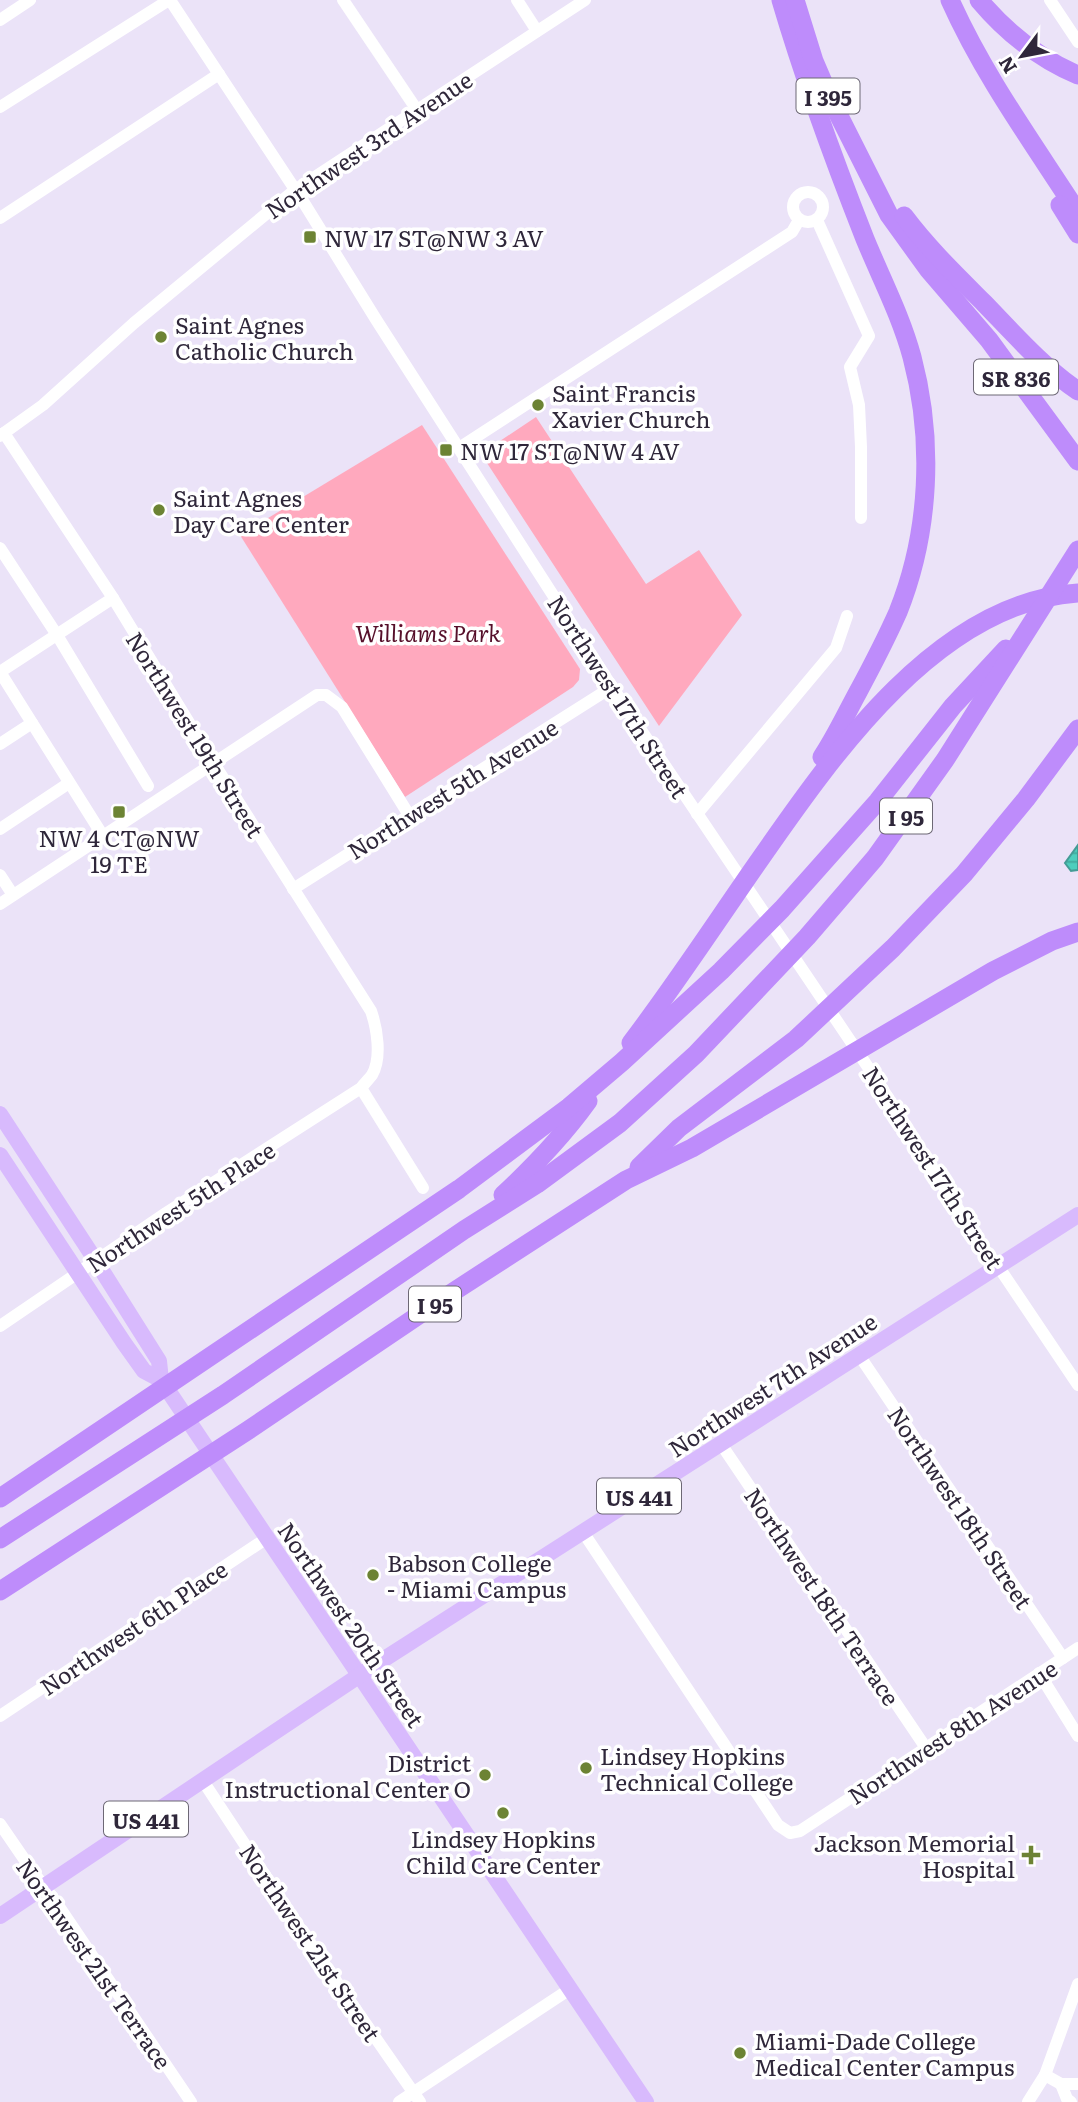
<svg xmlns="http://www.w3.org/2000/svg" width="1078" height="2102" font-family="Literata,serif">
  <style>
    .green { fill: #ffa9be }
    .water { fill: url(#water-rules); stroke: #449c96; stroke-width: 2 }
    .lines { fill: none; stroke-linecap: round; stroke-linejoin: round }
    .minor { stroke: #fff; stroke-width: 12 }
    .major { stroke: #d8bafd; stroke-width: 16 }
    .highway { stroke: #be8cfb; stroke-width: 19 }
    .poi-dot { fill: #6c8334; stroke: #fff; stroke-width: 2.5 }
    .labels { text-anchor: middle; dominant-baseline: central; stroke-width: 7; stroke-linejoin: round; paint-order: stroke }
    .shield { fill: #fff; stroke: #6d6875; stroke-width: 2 }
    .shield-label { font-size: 21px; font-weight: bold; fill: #2f273a }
    .street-label { font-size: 23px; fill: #2f273a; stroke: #fff }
    .poi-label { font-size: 23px; fill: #2f273a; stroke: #fff; text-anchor: start }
    .park-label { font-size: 23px; font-style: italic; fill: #560f2a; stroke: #fff }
  </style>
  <defs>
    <pattern id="water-rules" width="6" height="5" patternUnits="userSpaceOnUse" patternTransform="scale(1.75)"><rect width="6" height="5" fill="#4dcebd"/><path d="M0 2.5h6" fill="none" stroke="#40a79b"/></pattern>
  </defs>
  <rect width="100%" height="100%" fill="#ebe3f8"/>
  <g class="green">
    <path d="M 536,417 L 646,584 L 699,550 L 742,615 L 659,726 L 487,463 L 488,449 Z"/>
    <path d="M 422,425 L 580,669 L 579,680 L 573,687 L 405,797 L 240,535 Z"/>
  </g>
  <path class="water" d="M 1078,845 L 1078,870 L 1071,871 L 1065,863 Z"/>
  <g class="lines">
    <g class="minor">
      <path d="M 170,0 L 304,203 L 377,321 L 612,687 L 878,1082 L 981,1245 L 998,1266 L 1078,1385"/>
      <path d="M 343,0 L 417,110"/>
      <path d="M 517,0 L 537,31"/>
      <path d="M 1050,0 L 1078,42"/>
      <path d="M 0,20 L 30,0"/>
      <path d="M 0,107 L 169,0"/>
      <circle cx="808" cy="207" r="15"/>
      <path d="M 0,218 L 219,74"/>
      <path d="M 817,220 L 869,336 L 850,367 L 859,405 L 861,447 L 861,518"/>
      <path d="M 0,436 L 43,405 L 134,323 L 295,190 L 585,0"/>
      <path d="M 459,448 L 792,232 L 799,220"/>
      <path d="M 0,548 L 57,635 L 148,786"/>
      <path d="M 0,672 L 103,836"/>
      <path d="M 0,672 L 113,598"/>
      <path d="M 0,744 L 32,723"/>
      <path d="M 697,814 L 836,648 L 847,616"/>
      <path d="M 0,829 L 69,783"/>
      <path d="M 0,875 L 13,895"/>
      <path d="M 293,889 L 612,687"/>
      <path d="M 0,904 L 317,695 L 326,695 L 342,707 L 409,815"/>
      <path d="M 361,1088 L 423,1188"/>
      <path d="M 0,1326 L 166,1213 L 361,1088 C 364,1084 369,1079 372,1075 C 382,1058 377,1028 371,1011 L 213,762 L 113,598 L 4,433"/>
      <path d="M 859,1355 L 1063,1658"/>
      <path d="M 721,1444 L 926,1748"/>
      <path d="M 583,1532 L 778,1825 L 790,1833 L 800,1831 L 1078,1648"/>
      <path d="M 1039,1673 L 1078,1736"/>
      <path d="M 0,1716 L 267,1538"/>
      <path d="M 203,1781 L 309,1942 L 420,2102"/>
      <path d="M 0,1824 L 33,1872 L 56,1902 L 191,2102"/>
      <path d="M 1045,2075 L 1061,2084 L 1078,2084"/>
      <path d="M 1061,2084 L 1067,2099 L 1071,2102"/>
      <path d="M 399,2102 L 570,1989"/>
      <path d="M 1028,2102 L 1045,2075 L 1078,1984"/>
    </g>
    <g class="major">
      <path d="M 0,1114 L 96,1261 L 159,1361 L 161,1380 L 646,2102"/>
      <path d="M 0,1155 L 124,1343 L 144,1371 L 161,1380"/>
      <path d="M 0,1916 L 378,1663 L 1078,1215"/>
    </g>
    <g class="highway">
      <path d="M 781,0 C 805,82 834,160 865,239 C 881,278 901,316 912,357 C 934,440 930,532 898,612 C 886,639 872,666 858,692 C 846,714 836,736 822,757"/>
      <path d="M 795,0 L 814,61 L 829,96 L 889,215 L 928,269 L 989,340 L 1078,461"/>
      <path d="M 950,0 C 984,76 1033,143 1078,213"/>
      <path d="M 979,0 C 1006,32 1040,59 1078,75"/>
      <path d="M 1060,205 L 1078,234"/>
      <path d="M 904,216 C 928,248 956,275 984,303 C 1014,334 1043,367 1078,391"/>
      <path d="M 631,1043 C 675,985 715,924 756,865 C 830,759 936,602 1078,593"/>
      <path d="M 639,1167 L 679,1128 L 796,1039 L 893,948 L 964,874 L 1026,799 L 1078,729"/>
      <path d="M 503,1195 C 534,1166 563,1136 588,1101"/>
      <path d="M 0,1498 L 459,1189 L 569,1107 L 622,1062 L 721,971 L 782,909 L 878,801 L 953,706 L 1006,649"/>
      <path d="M 0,1539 L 223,1395 L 464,1230 L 537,1184 L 620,1123 L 696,1054 L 807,937 L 875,858 L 945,760 L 1078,550"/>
      <path d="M 0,1591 L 247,1431 L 450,1294 L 626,1180 L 692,1148 L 993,971 L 1052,941 L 1078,932"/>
    </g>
  </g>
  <g class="poi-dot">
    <rect x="303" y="230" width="14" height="14" rx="3.5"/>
    <circle cx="161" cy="337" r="7"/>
    <circle cx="538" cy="405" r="7"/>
    <rect x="439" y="443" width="14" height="14" rx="3.5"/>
    <circle cx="159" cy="510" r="7"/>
    <rect x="112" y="805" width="14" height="14" rx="3.5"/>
    <circle cx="373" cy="1575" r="7"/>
    <circle cx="586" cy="1768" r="7"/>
    <circle cx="485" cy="1775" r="7"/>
    <circle cx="503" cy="1813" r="7"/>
    <path d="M1027.5 1844.5h7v7h7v7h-7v7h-7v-7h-7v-7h7z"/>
    <circle cx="740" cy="2053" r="7"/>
  </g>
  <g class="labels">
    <g class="shield">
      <rect x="796.5" y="78.5" width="63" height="35" rx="5"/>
      <rect x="974" y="359.5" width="84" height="35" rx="5"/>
      <rect x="880" y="798.5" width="52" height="35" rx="5"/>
      <rect x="409" y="1286.5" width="52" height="35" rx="5"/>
      <rect x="597" y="1478.5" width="84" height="35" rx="5"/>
      <rect x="104" y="1801.5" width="84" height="35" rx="5"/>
    </g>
    <g class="shield-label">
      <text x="828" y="96">I 395</text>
      <text x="1016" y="377">SR 836</text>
      <text x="906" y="816">I 95</text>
      <text x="435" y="1304">I 95</text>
      <text x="639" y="1496">US 441</text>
      <text x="146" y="1819">US 441</text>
    </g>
    <g class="street-label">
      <text transform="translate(368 144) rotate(-34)">Northwest 3rd Avenue</text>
      <text transform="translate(619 696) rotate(57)">Northwest 17th Street</text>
      <text transform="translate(196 734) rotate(58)">Northwest 19th Street</text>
      <text transform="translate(452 788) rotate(-32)">Northwest 5th Avenue</text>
      <text transform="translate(934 1167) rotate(57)">Northwest 17th Street</text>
      <text transform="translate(180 1206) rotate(-33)">Northwest 5th Place</text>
      <text transform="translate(772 1384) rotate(-33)">Northwest 7th Avenue</text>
      <text transform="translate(961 1507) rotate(56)">Northwest 18th Street</text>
      <text transform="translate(823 1596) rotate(56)">Northwest 18th Terrace</text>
      <text transform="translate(352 1624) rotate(56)">Northwest 20th Street</text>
      <text transform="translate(133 1627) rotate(-34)">Northwest 6th Place</text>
      <text transform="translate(952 1731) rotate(-33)">Northwest 8th Avenue</text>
      <text transform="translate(311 1942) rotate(56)">Northwest 21st Street</text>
      <text transform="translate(95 1963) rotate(55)">Northwest 21st Terrace</text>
    </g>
    <g class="poi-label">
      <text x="324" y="237">NW 17 ST@NW 3 AV</text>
      <text x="175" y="324">Saint Agnes<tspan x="175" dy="26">Catholic Church</tspan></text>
      <text x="552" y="392">Saint Francis<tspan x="552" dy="26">Xavier Church</tspan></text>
      <text x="460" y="450">NW 17 ST@NW 4 AV</text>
      <text x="173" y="497">Saint Agnes<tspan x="173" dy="26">Day Care Center</tspan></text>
      <text x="119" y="837" text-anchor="middle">NW 4 CT@NW<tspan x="119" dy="26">19 TE</tspan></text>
      <text x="387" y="1562">Babson College<tspan x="387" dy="26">- Miami Campus</tspan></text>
      <text x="600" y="1755">Lindsey Hopkins<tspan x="600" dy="26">Technical College</tspan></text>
      <text x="471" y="1762" text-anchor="end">District<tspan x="471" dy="26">Instructional Center O</tspan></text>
      <text x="503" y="1838" text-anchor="middle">Lindsey Hopkins<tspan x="503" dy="26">Child Care Center</tspan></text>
      <text x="1015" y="1842" text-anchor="end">Jackson Memorial<tspan x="1015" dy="26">Hospital</tspan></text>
      <text x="754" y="2040">Miami-Dade College<tspan x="754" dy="26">Medical Center Campus</tspan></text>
    </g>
    <g class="park-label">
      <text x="428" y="632">Williams Park</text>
    </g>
  </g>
  <g transform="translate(1022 56) rotate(238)" stroke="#ffffff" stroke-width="5" paint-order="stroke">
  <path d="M0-5L12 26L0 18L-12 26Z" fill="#2f273a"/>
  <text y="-10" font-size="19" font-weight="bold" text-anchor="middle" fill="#2f273a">N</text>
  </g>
</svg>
